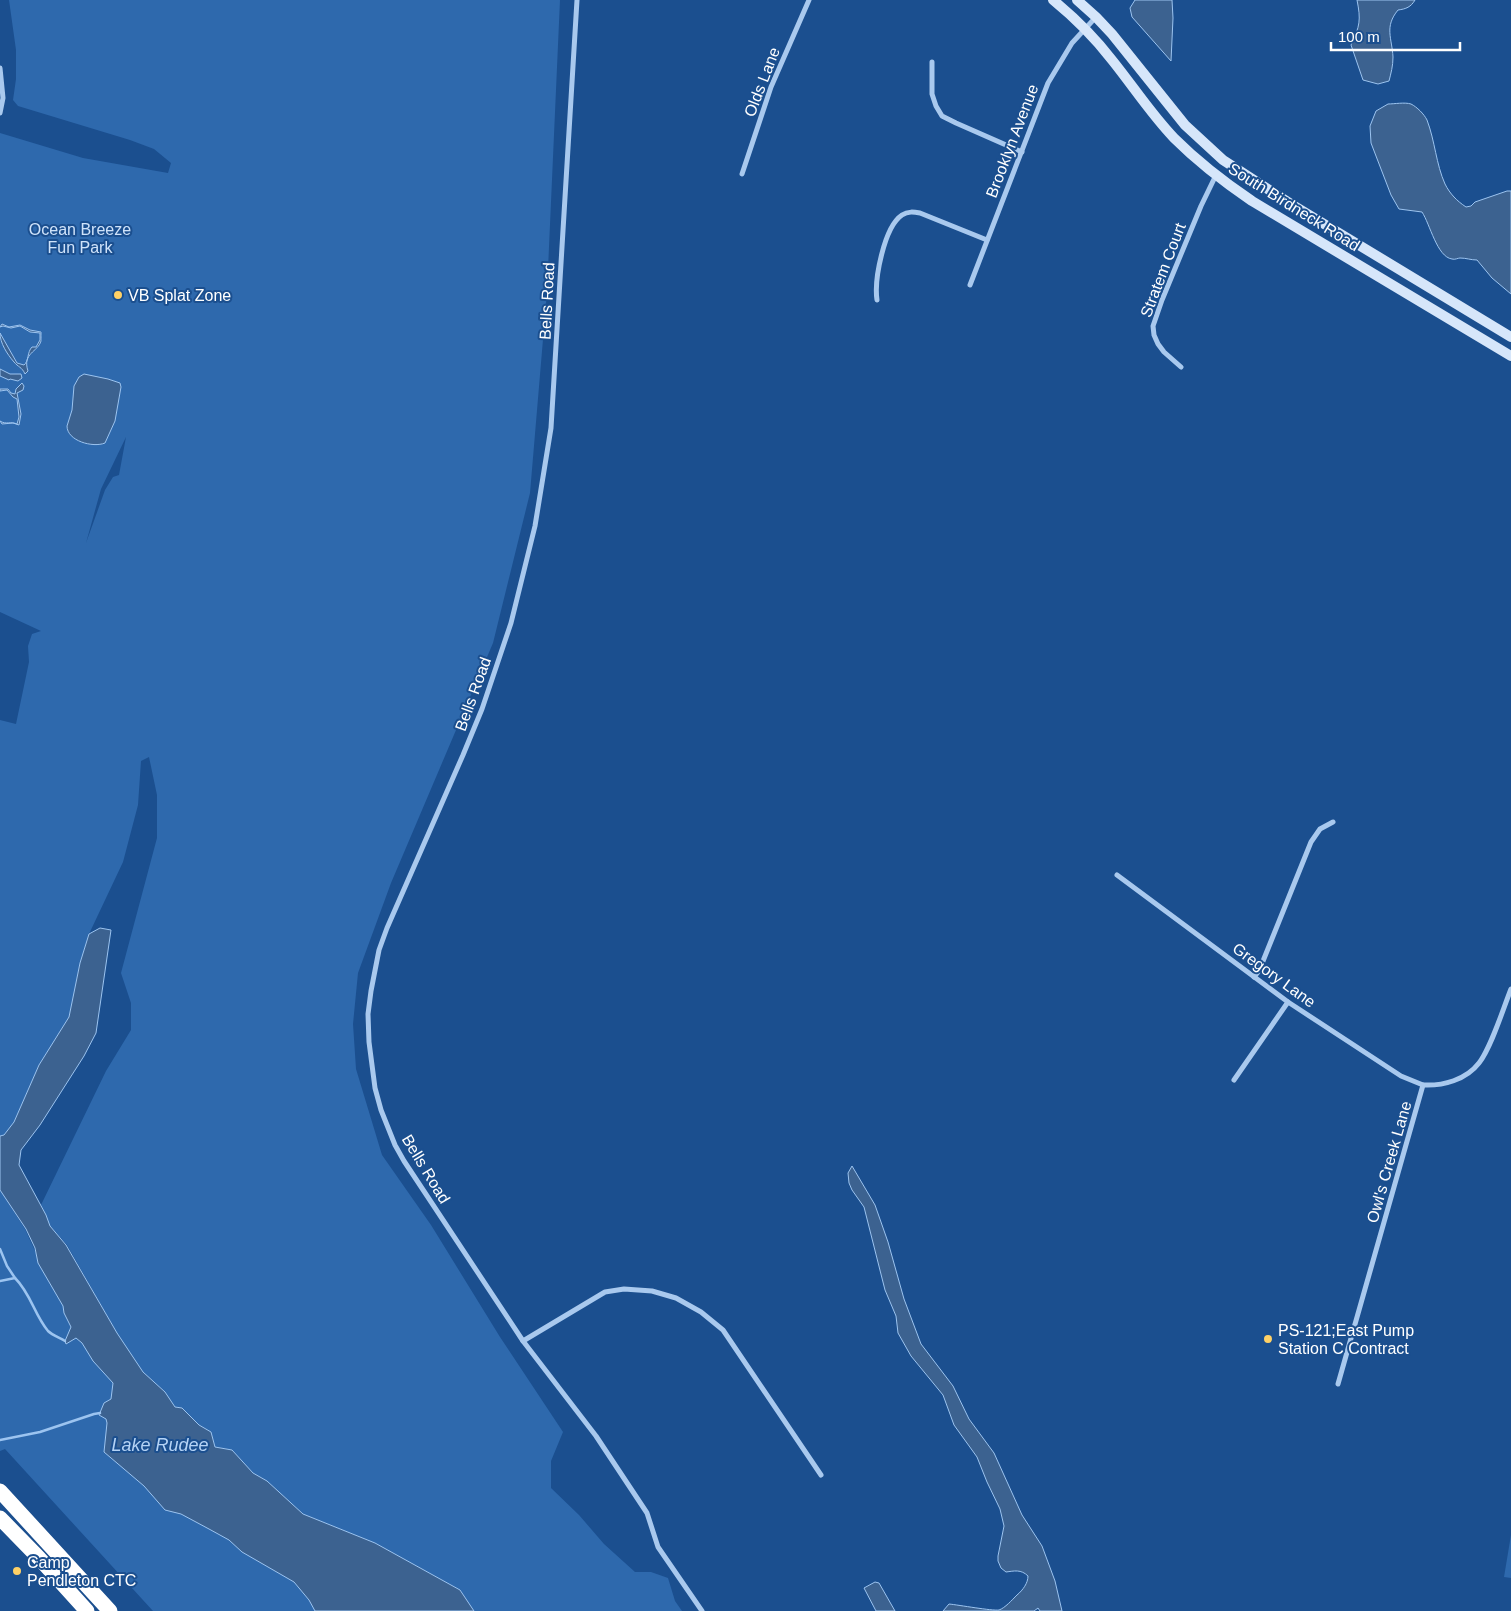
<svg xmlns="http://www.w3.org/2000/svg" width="1511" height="1611" font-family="Helvetica,sans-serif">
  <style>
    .green { fill: #2e69ad; fill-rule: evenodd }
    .water { fill: #3c6290; stroke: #9cc4f0 }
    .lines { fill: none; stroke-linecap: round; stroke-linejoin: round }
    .stream { stroke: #9cc4f0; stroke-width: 2.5 }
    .street { stroke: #a9c9ee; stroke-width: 5 }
    .secondary { stroke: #d6e6fa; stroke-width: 10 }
    .highway { stroke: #fff; stroke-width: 15 }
    .poi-dot { fill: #ffd166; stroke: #1b4f8f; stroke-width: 2 }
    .labels { text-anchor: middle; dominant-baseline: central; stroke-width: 4; stroke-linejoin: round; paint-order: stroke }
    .street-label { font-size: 16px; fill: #fff; stroke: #1b4f8f }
    .park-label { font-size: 16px; fill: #cfe3fa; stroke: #1b4f8f }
    .poi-label { font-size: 16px; fill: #fff; stroke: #1b4f8f; text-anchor: start }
    .water-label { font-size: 18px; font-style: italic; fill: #b5d3f5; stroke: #1b4f8f }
  </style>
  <rect width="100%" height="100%" fill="#1b4f8f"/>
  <g class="green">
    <path d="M 9,0 L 560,0 L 547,292 L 530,493 L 493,643 L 391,883 L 358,973 L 353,1024 L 356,1069 L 382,1155 L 431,1225 L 500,1337 L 563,1432 L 551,1461 L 551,1488 L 579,1515 L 604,1544 L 635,1572 L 651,1572 L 668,1578 L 675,1601 L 682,1611 L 474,1611 L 460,1590 L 375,1543 L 303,1514 L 267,1481 L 253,1473 L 232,1450 L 215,1447 L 211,1432 L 199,1425 L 182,1408 L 175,1407 L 165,1392 L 143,1372 L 117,1333 L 67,1245 L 50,1226 L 41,1205 L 106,1071 L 131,1030 L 131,1003 L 121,973 L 157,838 L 157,795 L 149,757 L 141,761 L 138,805 L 123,862 L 89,934 L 80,963 L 69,1017 L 39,1065 L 14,1122 L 4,1135 L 0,1136 L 0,720 L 16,724 L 29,662 L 28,646 L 32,634 L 41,631 L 0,612 L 0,133 L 83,158 L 168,173 L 171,163 L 154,149 L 130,140 L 18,106 L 13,100 L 16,79 L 16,50 ZM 126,437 L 119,475 L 113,477 L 105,490 L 86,543 L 101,489 Z"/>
    <path d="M 0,1190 L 25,1229 L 36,1253 L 137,1385 L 415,1611 L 153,1611 L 5,1449 L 0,1451 Z"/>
    <path d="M 1511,1535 L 1511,1578 L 1504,1577 Z"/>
  </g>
  <g class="water">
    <path d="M 1135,0 L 1172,0 L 1173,18 L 1171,61 L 1132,17 L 1130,8 Z"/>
    <path d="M 1357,0 L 1415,0 C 1411,7 1406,9 1398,10 C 1384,27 1392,38 1393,57 C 1393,66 1391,73 1389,81 L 1378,84 L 1363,80 L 1351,45 C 1360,26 1361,20 1357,0 Z"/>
    <path d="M 1388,104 C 1394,104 1405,102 1411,104 C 1417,107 1424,114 1427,120 C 1435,141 1436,164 1445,184 C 1450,194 1457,201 1466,207 L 1471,206 L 1475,202 L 1507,191 L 1511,191 L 1511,294 L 1492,278 L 1477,260 C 1471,260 1466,258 1460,258 C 1458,258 1455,260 1452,259 C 1437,257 1430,224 1422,212 L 1399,209 L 1391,195 L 1371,143 L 1370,126 L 1376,111 Z"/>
    <path d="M 2,324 L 9,327 L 20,325 L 30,330 L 41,332 C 41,334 41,340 41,341 C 38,352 22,353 28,371 L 25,374 C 22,367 18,367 14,362 C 7,354 0,343 0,333 L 17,363 L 24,365 C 29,361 27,352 32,347 L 36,347 L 40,340 L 40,333 L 30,332 L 20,326 L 11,328 L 3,326 L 0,327 Z"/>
    <path d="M 0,369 L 10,374 L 21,374 L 22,378 L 18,381 L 10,379 L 9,380 L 0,376 Z"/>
    <path d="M 84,374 L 108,379 L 120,383 L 121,387 L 115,421 L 105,443 C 93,448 67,441 67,426 L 72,410 L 74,386 L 79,377 Z"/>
    <path d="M 22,383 L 24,386 L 23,390 L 17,393 L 21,414 L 19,425 L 13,423 L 2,424 L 0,421 C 6,425 11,421 17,424 L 19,417 L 17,399 L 13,397 L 7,390 L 0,391 L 0,389 L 8,389 L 11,393 L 15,394 L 16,389 Z"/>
    <path d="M 100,928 L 111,930 L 96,1033 L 84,1056 L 40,1125 L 21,1150 L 19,1165 L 46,1215 L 50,1226 L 66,1245 L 117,1333 L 143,1372 L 165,1392 L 175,1407 L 182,1408 L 199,1425 L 211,1432 L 215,1447 L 232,1450 L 253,1473 L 267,1481 L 303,1514 L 375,1543 L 460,1590 L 474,1611 L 315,1611 L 309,1600 L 294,1582 L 242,1552 L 229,1540 L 209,1529 L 181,1514 L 165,1510 L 144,1486 L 104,1452 L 107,1423 L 106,1419 L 99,1415 L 104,1403 L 111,1399 L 113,1383 L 93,1361 L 82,1343 L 76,1338 L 66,1344 L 65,1341 L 71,1327 L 64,1313 L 63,1306 L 38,1263 L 35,1248 L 26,1229 L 0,1190 L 0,1136 L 4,1135 L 14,1122 L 39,1065 L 69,1017 L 80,963 L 89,934 Z"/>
    <path d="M 852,1166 L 875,1205 L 888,1242 L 904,1299 L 921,1344 L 953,1386 L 969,1419 L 994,1453 L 1022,1515 L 1042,1546 L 1055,1581 L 1062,1611 L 1040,1611 L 1038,1608 L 1034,1611 L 943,1611 L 949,1604 C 959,1605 992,1611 999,1610 C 1005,1608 1012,1600 1017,1595 C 1023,1590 1028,1583 1028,1576 C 1021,1569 1014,1571 1006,1572 L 1001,1568 L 998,1561 L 998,1556 L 1004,1526 L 1000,1509 L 987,1482 L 977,1457 L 954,1425 L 943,1395 L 911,1356 L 898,1333 L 896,1316 L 885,1290 L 864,1207 L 852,1190 L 849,1183 L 848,1173 Z"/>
    <path d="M 875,1582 L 879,1583 L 895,1611 L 876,1611 L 864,1588 Z"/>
  </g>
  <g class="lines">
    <g class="stream">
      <path d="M 0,1249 L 7,1266 L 15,1278"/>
      <path d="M 0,1281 L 15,1278 C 31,1294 34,1314 48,1331 C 52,1335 60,1338 65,1341"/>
      <path d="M 0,1440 L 40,1432 L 94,1414 L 100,1413"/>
    </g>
    <g class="street">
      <path d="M 577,0 L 551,428 L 535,526 L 511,623 L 482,709 L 463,755 L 387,928 L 379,950 L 371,991 L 368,1014 L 369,1042 L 375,1088 L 381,1110 L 395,1145 L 404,1161 L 523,1341 L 596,1436 L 647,1513 L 658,1547 L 702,1611"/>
      <path d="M 932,62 L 932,94 L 936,106 L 942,116 L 956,123 L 1022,152"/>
      <path d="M 0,68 L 3,98 L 0,113"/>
      <path d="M 742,174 L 771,87 L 809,0"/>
      <path d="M 970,285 L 1048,83 L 1072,43 L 1096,17"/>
      <path d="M 877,300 C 874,280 884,227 902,215 C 908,211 914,212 920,213 L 987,240"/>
      <path d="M 1181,367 L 1164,352 L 1158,344 L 1154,335 L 1153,326 L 1162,300 L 1201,206 L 1216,175"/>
      <path d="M 1117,875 L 1288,1002 L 1401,1076 L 1423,1085"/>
      <path d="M 1254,977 L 1259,971 L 1311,842 L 1320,829 L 1333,822"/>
      <path d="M 1234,1080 L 1288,1002"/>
      <path d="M 523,1341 L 605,1292 L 624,1289 L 652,1291 L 676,1298 L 701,1312 L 723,1330 L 821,1475"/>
      <path d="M 1338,1384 L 1423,1085 C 1443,1086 1466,1080 1479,1063 C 1491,1048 1503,1009 1511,989"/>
    </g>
    <g class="secondary">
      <path d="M 1053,0 C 1075,18 1095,38 1112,60 C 1133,86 1151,114 1174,138 C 1198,162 1224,182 1252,201 L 1511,356"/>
      <path d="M 1077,0 L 1096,17 L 1112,34 L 1185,125 L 1223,160 L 1291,204 L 1511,337"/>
    </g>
    <g class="highway">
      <path d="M 0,1491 L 110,1611"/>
      <path d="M 0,1518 L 39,1558 L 87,1611"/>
    </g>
  </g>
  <g class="poi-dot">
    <circle cx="118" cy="295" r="5"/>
    <circle cx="1268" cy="1339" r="5"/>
    <circle cx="17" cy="1571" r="5"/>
  </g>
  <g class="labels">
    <g class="street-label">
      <text transform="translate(762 82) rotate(-69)">Olds Lane</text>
      <text transform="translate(1012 141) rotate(-69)">Brooklyn Avenue</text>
      <text transform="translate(1294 207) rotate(32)">South Birdneck Road</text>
      <text transform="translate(1163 270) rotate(-69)">Stratem Court</text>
      <text transform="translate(547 301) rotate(-87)">Bells Road</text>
      <text transform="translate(473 694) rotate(-70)">Bells Road</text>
      <text transform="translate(1274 975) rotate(36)">Gregory Lane</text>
      <text transform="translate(1389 1162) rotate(-74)">Owl's Creek Lane</text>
      <text transform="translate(426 1169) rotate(59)">Bells Road</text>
    </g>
    <g class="park-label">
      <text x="80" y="229">Ocean Breeze<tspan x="80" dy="18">Fun Park</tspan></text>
    </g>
    <g class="poi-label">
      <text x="128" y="295">VB Splat Zone</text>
      <text x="1278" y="1330">PS-121;East Pump<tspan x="1278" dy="18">Station C Contract</tspan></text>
      <text x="27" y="1562">Camp<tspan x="27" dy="18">Pendleton CTC</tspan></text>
    </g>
    <g class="water-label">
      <text x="160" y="1445">Lake Rudee</text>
    </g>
  </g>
  <path d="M1331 42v8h129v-8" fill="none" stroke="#ffffff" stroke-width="2.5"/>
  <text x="1338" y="42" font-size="15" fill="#ffffff" stroke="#1b4f8f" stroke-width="4" paint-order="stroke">100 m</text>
</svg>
